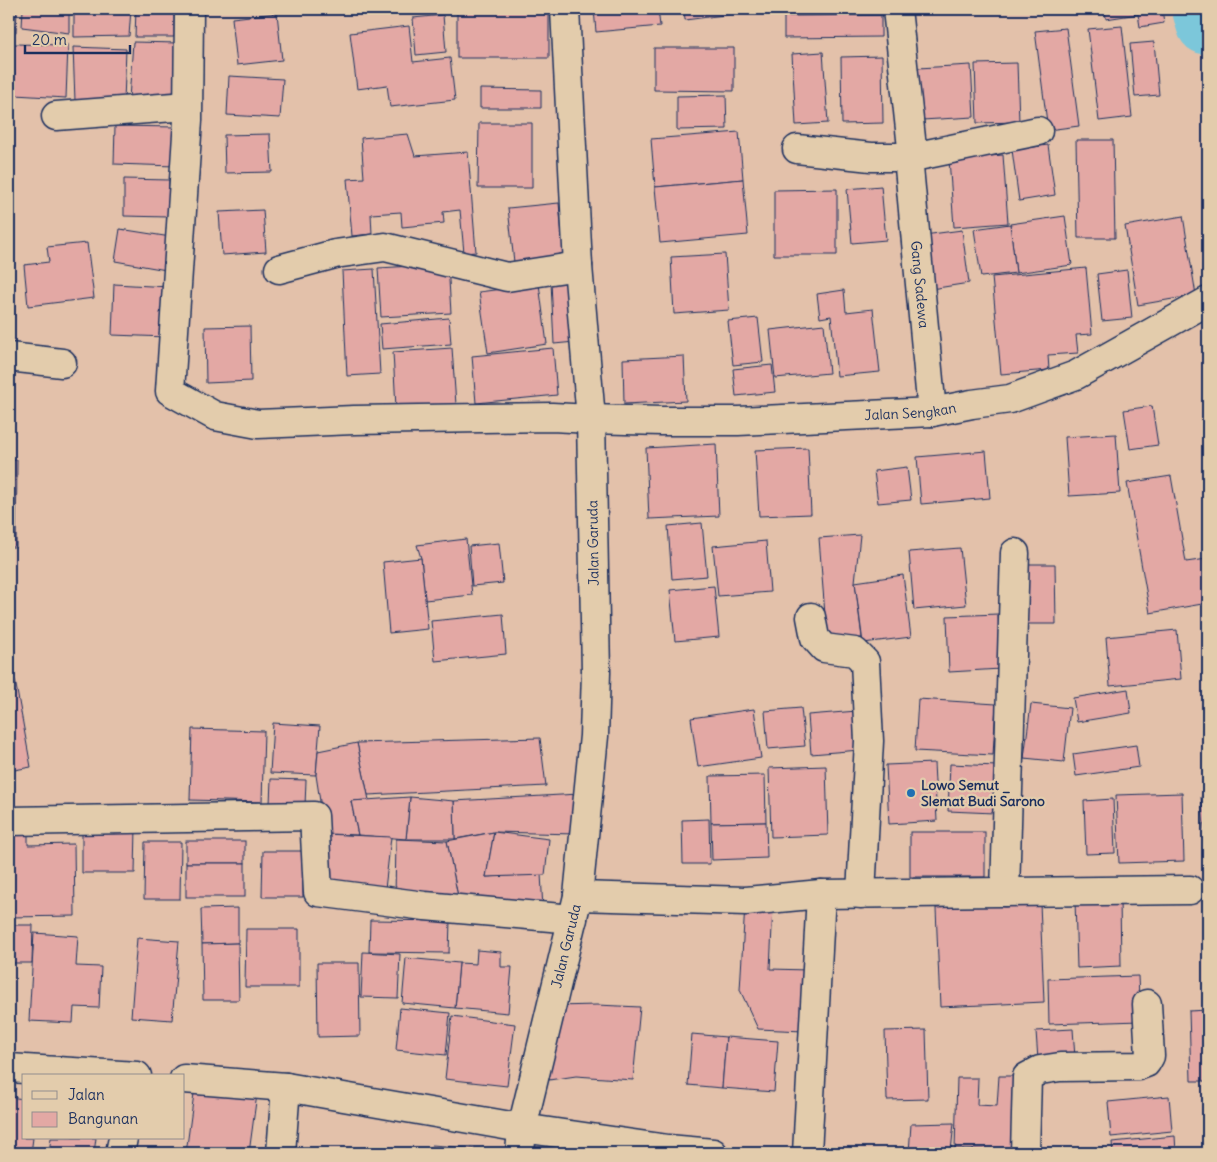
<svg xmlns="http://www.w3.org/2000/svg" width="1217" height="1162" font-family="Delius,sans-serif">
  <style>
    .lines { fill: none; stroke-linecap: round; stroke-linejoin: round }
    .river { stroke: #7bc7da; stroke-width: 64 }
    .building { fill: #e3a8a4; stroke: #1b2f5e }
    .street-casing { stroke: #1b2f5e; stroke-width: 31 }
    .secondary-casing { stroke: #1b2f5e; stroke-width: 31 }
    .street { stroke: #e3ccac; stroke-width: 28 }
    .secondary { stroke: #e3ccac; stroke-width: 28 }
    .poi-dot { fill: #1f6fb2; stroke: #e3ccac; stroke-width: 2 }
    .labels { text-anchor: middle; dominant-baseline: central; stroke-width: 4.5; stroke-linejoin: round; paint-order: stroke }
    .street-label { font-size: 14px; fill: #1b2f5e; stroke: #e3ccac }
    .poi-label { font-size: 14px; font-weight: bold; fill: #1b2f5e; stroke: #e3ccac; text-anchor: start }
  </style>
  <rect width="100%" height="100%" fill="#e3c1aa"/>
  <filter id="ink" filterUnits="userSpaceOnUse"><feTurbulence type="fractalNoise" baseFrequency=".02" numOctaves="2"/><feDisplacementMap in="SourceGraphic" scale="10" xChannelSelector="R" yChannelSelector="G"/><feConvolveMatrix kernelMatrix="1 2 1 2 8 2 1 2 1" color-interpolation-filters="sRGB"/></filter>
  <g filter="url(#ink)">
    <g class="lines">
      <path class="river" d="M 1204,9 L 1208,23"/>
    </g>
    <g class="building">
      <path d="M 9,9 L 17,9 L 16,32 L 9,31 Z"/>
      <path d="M 23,9 L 69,9 L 69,33 L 22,27 Z"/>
      <path d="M 74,9 L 131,9 L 129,36 L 74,37 Z"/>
      <path d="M 136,9 L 174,9 L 174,37 L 135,37 Z"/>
      <rect x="457" y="9" width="92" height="49"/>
      <path d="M 594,9 L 658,9 L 660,26 L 596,32 Z"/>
      <path d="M 684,9 L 731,9 L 732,14 L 685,20 Z"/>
      <path d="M 1105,9 L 1162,9 L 1164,23 L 1140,27 L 1138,14 L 1106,19 Z"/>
      <path d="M 277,13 L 282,60 L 237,65 L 232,18 Z"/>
      <path d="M 443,15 L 446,52 L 416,55 L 413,18 Z"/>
      <path d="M 881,15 L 881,37 L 784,38 L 784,16 Z"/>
      <path d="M 409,26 L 413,62 L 450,58 L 455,100 L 390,107 L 387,85 L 357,89 L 350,33 Z"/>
      <path d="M 1122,26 L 1132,117 L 1099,121 L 1088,29 Z"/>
      <path d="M 1066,28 L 1079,126 L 1048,130 L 1035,31 Z"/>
      <path d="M 133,42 L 178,43 L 173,99 L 129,99 Z"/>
      <path d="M 1154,42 L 1159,95 L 1135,97 L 1130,44 Z"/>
      <path d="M 14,44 L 68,45 L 66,98 L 15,95 Z"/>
      <path d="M 73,47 L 126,49 L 124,101 L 75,101 Z"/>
      <path d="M 654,48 L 734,48 L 734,91 L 654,90 Z"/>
      <path d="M 823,52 L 828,123 L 796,125 L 792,54 Z"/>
      <path d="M 882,56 L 883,123 L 842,124 L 841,57 Z"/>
      <path d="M 1017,63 L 1019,122 L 977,123 L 975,64 Z"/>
      <path d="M 971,65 L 974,117 L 922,120 L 918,68 Z"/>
      <path d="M 229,76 L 283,79 L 280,118 L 227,115 Z"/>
      <path d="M 480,89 L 541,90 L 541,108 L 480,108 Z"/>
      <path d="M 726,95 L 727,129 L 677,130 L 677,96 Z"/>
      <path d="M 479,123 L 532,123 L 532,188 L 478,188 Z"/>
      <path d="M 115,126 L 176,127 L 175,166 L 114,164 Z"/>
      <path d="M 739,132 L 743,179 L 655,187 L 651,139 Z"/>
      <path d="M 270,134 L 272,172 L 225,173 L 224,135 Z"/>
      <path d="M 408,134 L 415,156 L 468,152 L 476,252 L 464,253 L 460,210 L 443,212 L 444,223 L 402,227 L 401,212 L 371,214 L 372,234 L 352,236 L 347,179 L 364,178 L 361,138 Z"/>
      <path d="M 1076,140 L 1113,140 L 1115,238 L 1078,238 Z"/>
      <path d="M 1048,145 L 1055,195 L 1019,201 L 1012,150 Z"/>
      <path d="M 1003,155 L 1008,223 L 954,227 L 949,159 Z"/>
      <path d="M 124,179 L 169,180 L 168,217 L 124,216 Z"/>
      <path d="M 743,179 L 748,235 L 660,243 L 655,187 Z"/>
      <path d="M 881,186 L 886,240 L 852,243 L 847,189 Z"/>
      <path d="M 837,189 L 837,255 L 774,255 L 774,190 Z"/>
      <path d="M 559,203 L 564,257 L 514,262 L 508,208 Z"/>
      <path d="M 263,210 L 266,252 L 222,255 L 219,212 Z"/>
      <path d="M 1065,216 L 1072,265 L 1016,273 L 1010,224 Z"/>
      <path d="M 1183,216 L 1196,295 L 1138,305 L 1125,226 Z"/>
      <path d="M 1010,224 L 1016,273 L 981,277 L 974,229 Z"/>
      <path d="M 120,229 L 177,238 L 172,271 L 115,261 Z"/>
      <path d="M 962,230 L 969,283 L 931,289 L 924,235 Z"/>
      <path d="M 87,243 L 94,298 L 28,306 L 24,265 L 49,262 L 47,247 Z"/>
      <path d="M 725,254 L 729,310 L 674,314 L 671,257 Z"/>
      <path d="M 448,264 L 451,313 L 381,317 L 378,268 Z"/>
      <path d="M 1086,268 L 1092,334 L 1076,335 L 1078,353 L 1048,355 L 1049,370 L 1001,374 L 992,277 Z"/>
      <path d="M 374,269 L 380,374 L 347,376 L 342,271 Z"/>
      <path d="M 1127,270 L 1132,318 L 1102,321 L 1097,274 Z"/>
      <path d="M 573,281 L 575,342 L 554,344 L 551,282 Z"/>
      <path d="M 114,284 L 169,287 L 167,337 L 112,335 Z"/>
      <path d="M 539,284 L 547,344 L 488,353 L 479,292 Z"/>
      <path d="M 844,290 L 846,312 L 873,309 L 880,372 L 837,376 L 831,316 L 820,318 L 817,294 Z"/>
      <path d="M 449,318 L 451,344 L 382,349 L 380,324 Z"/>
      <path d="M 758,318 L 763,362 L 733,365 L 728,321 Z"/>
      <path d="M 824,324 L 829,373 L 775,378 L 770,330 Z"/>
      <path d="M 250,326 L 251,381 L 206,383 L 205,327 Z"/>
      <path d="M 452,348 L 456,405 L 396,408 L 393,352 Z"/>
      <path d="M 553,348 L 557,395 L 476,403 L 472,356 Z"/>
      <path d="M 684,356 L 686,401 L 624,404 L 623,359 Z"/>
      <path d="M 772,365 L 775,392 L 736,396 L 733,369 Z"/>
      <path d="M 1152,406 L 1158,445 L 1130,449 L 1124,410 Z"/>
      <path d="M 1116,434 L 1120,493 L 1069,496 L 1065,437 Z"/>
      <path d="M 716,444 L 719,516 L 649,519 L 646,448 Z"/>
      <path d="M 808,448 L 811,514 L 759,516 L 755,450 Z"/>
      <path d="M 986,451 L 990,498 L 921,504 L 917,457 Z"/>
      <path d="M 9,460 L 17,460 L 16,547 L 9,547 Z"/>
      <path d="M 907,467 L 911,500 L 878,503 L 874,471 Z"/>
      <path d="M 1171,476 L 1186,562 L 1207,559 L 1208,567 L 1208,603 L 1150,613 L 1127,483 Z"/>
      <path d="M 702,523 L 707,576 L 672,579 L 668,526 Z"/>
      <path d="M 860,535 L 855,582 L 862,638 L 827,640 L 819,538 Z"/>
      <path d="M 466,539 L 472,595 L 425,600 L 421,558 L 417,545 Z"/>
      <path d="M 766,541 L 770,592 L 718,596 L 713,546 Z"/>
      <path d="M 499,543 L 503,583 L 472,586 L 469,546 Z"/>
      <path d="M 960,548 L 966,605 L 914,610 L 909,552 Z"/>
      <path d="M 421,558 L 428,629 L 389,633 L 383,562 Z"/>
      <path d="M 1022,564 L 1055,564 L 1056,624 L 1022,624 Z"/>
      <path d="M 903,575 L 911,637 L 863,643 L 855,582 Z"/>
      <path d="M 714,586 L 719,637 L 675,641 L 670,590 Z"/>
      <path d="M 503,614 L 506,654 L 435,661 L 431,621 Z"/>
      <path d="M 998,614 L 1001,669 L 949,672 L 947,616 Z"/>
      <path d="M 1177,630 L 1181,679 L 1110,686 L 1106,637 Z"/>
      <path d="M 15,680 L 31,767 L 9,771 L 9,681 Z"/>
      <path d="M 1128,689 L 1131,713 L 1077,722 L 1073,698 Z"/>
      <path d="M 918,699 L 996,704 L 993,755 L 915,751 Z"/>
      <path d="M 1031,704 L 1070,708 L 1064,762 L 1024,758 Z"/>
      <path d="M 801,708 L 805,746 L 768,749 L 765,711 Z"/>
      <path d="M 754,709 L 761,758 L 698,767 L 691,718 Z"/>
      <path d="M 857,711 L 860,750 L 811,754 L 808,715 Z"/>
      <path d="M 273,723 L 320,726 L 316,775 L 270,773 Z"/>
      <path d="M 192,729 L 264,731 L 262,802 L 190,800 Z"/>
      <path d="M 540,738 L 546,786 L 368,795 L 357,743 Z"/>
      <path d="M 357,743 L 369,800 L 351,801 L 358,835 L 325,834 L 316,775 L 318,751 Z"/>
      <path d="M 1136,745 L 1139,767 L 1076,776 L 1073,754 Z"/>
      <path d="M 934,763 L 937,821 L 889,824 L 886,765 Z"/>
      <path d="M 950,764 L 997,766 L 994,813 L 948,811 Z"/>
      <path d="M 826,766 L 828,835 L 771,837 L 769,768 Z"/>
      <path d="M 765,775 L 766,822 L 711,823 L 710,776 Z"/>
      <path d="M 271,779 L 306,780 L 305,806 L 270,804 Z"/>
      <path d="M 1182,793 L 1184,861 L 1119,863 L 1116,795 Z"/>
      <path d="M 579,794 L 575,834 L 494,832 L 455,839 L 454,801 Z"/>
      <path d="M 1208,796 L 1208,844 L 1206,844 L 1201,797 Z"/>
      <path d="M 410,797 L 454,801 L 455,839 L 406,839 Z"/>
      <path d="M 410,797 L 406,839 L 358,835 L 351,801 Z"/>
      <path d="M 1113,799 L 1115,853 L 1086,854 L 1084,801 Z"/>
      <path d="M 709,819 L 710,864 L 683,864 L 682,820 Z"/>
      <path d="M 766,822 L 767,858 L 712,860 L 711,823 Z"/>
      <path d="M 82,826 L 136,827 L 135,873 L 82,873 Z"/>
      <path d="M 9,832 L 28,832 L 28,845 L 74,844 L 75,916 L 9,917 Z"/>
      <path d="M 494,832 L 486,877 L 541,874 L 543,909 L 459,902 L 447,841 Z"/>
      <path d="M 494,832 L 549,839 L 545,875 L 486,877 Z"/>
      <rect x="910" y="832" width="75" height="45"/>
      <path d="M 325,834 L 391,837 L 385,889 L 325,878 Z"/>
      <path d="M 396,839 L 447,841 L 459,902 L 395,898 Z"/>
      <rect x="186" y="841" width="59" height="22"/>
      <path d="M 145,842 L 181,842 L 180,899 L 144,899 Z"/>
      <path d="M 263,851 L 303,851 L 303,897 L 262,897 Z"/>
      <rect x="186" y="863" width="59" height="34"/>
      <path d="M 1120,898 L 1121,966 L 1077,968 L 1075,900 Z"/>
      <path d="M 1040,903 L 1044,1002 L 940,1007 L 936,908 Z"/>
      <path d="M 745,905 L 773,906 L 770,969 L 808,970 L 804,1031 L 758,1029 L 740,990 Z"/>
      <path d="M 238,908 L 238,943 L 202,944 L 201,909 Z"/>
      <path d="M 370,920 L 450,921 L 449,953 L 369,952 Z"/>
      <path d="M 9,925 L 33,925 L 32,963 L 9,963 Z"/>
      <path d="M 246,929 L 299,929 L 299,987 L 245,987 Z"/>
      <path d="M 34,933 L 78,936 L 76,966 L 101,967 L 99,1008 L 74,1007 L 73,1023 L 29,1021 Z"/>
      <path d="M 137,938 L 179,941 L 172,1020 L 131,1017 Z"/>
      <path d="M 238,943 L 239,1000 L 203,1000 L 202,944 Z"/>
      <path d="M 477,950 L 501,952 L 501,967 L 512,967 L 508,1013 L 455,1008 L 459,963 L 476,964 Z"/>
      <path d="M 363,952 L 400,954 L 398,998 L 361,997 Z"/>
      <path d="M 406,958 L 459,963 L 455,1008 L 402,1003 Z"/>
      <path d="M 317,963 L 359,963 L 360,1036 L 318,1037 Z"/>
      <path d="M 1138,976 L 1140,1021 L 1049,1024 L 1048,979 Z"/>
      <path d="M 597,1005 L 640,1007 L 633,1080 L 576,1076 L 549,1080 L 555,1006 Z"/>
      <path d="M 400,1008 L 450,1013 L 446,1055 L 396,1050 Z"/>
      <path d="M 1208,1010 L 1208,1081 L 1191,1081 L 1189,1011 Z"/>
      <path d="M 452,1016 L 515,1024 L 507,1086 L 445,1079 Z"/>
      <path d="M 1073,1029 L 1075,1058 L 1038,1060 L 1036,1031 Z"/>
      <path d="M 926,1030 L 928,1099 L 887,1100 L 885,1031 Z"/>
      <path d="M 692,1034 L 726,1037 L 722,1088 L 688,1085 Z"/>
      <path d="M 726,1037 L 778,1041 L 774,1092 L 722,1088 Z"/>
      <path d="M 999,1076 L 1015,1076 L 1014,1150 L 955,1149 L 957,1078 L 978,1078 L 977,1105 L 997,1106 Z"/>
      <path d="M 195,1086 L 257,1094 L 249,1153 L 186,1153 Z"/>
      <path d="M 1169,1096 L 1172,1131 L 1111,1137 L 1108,1102 Z"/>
      <path d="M 9,1097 L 24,1099 L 24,1138 L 33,1138 L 31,1153 L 9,1153 Z"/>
      <path d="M 954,1123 L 951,1151 L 909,1153 L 911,1124 Z"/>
      <path d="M 1175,1136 L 1176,1153 L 1113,1153 L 1112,1142 Z"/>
      <path d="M 51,1138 L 96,1138 L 94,1153 L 49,1153 Z"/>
      <path d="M 432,1145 L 480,1149 L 480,1153 L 432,1153 Z"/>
      <path d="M 361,1148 L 401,1153 L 360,1153 Z"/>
      <path d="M 561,1150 L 603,1153 L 561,1153 Z"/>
    </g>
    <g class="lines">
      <g class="street-casing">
        <g id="street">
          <path d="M 189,9 L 188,120 L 170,391 L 215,416 L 258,424 L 354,420 L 552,417 L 591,419 L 578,266 L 565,9"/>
          <path d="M 897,9 L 913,157"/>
          <path d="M 56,116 L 187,106"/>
          <path d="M 797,149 L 871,157 L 913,157 L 1038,131"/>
          <path id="s1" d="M 908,157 L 932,412"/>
          <path d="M 279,269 L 335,254 L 385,247 L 507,277 L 578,266"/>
          <path d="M 9,357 L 62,363"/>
          <path d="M 811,617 L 815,638 L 824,648 L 855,652 L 865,662 L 869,741 L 861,894"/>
          <path d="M 9,821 L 314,816 L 318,892 L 425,906 L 573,919"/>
          <path d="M 1005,892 L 1015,553"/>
          <path d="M 578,896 L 746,901 L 821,894 L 1190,890"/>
          <path d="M 120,1153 L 123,1138"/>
          <path d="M 281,1153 L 286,1087"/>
          <path d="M 520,1153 L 522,1128 L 668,1149 L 713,1153"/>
          <path d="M 807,1153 L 821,894"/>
          <path d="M 1025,1153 L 1027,1077 L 1040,1070 L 1060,1067 L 1138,1066 L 1146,1063 L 1150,1056 L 1147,1004"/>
        </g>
      </g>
      <g class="secondary-casing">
        <g id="secondary">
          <path d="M 9,1068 L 137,1076"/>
          <path id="s2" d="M 184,1079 L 286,1087 L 522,1128 L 578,896 L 594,736 L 596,672 L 591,419 L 661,421 L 738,421 L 932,412 L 972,404 L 1010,399 L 1076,375 L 1208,301"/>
        </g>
      </g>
      <use href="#street" class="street"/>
      <use href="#secondary" class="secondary"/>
    </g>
  </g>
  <circle class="poi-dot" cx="911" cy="793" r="5"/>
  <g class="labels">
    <g class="street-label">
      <text stroke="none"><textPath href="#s1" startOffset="128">Gang Sadewa</textPath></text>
      <text stroke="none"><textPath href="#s2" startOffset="1378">Jalan Sengkan</textPath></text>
      <text transform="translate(593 543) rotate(-91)">Jalan Garuda</text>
      <text stroke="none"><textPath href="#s2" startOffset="529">Jalan Garuda</textPath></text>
    </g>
    <g class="poi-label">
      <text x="921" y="785">Lowo Semut _<tspan x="921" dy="16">Slemat Budi Sarono</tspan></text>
    </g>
  </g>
  <rect width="1217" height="1162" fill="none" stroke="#e3ccac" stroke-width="30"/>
  <rect x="15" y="15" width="1187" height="1132" fill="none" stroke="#1b2f5e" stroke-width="2" filter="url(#ink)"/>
  <rect x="22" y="1074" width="162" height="65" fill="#e3ccac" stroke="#938d8d"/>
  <rect x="32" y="1091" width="25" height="8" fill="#e3ccac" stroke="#938d8d"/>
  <text x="68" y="1100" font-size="15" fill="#1b2f5e">Jalan</text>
  <rect x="32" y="1112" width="25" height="15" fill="#e3a8a4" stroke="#938d8d"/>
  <text x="68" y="1124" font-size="15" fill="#1b2f5e">Bangunan</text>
  <path d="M25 45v8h105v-8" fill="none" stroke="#1b2f5e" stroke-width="2.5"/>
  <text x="32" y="45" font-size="15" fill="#1b2f5e" stroke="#e3ccac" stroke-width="4" paint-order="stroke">20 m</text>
</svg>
